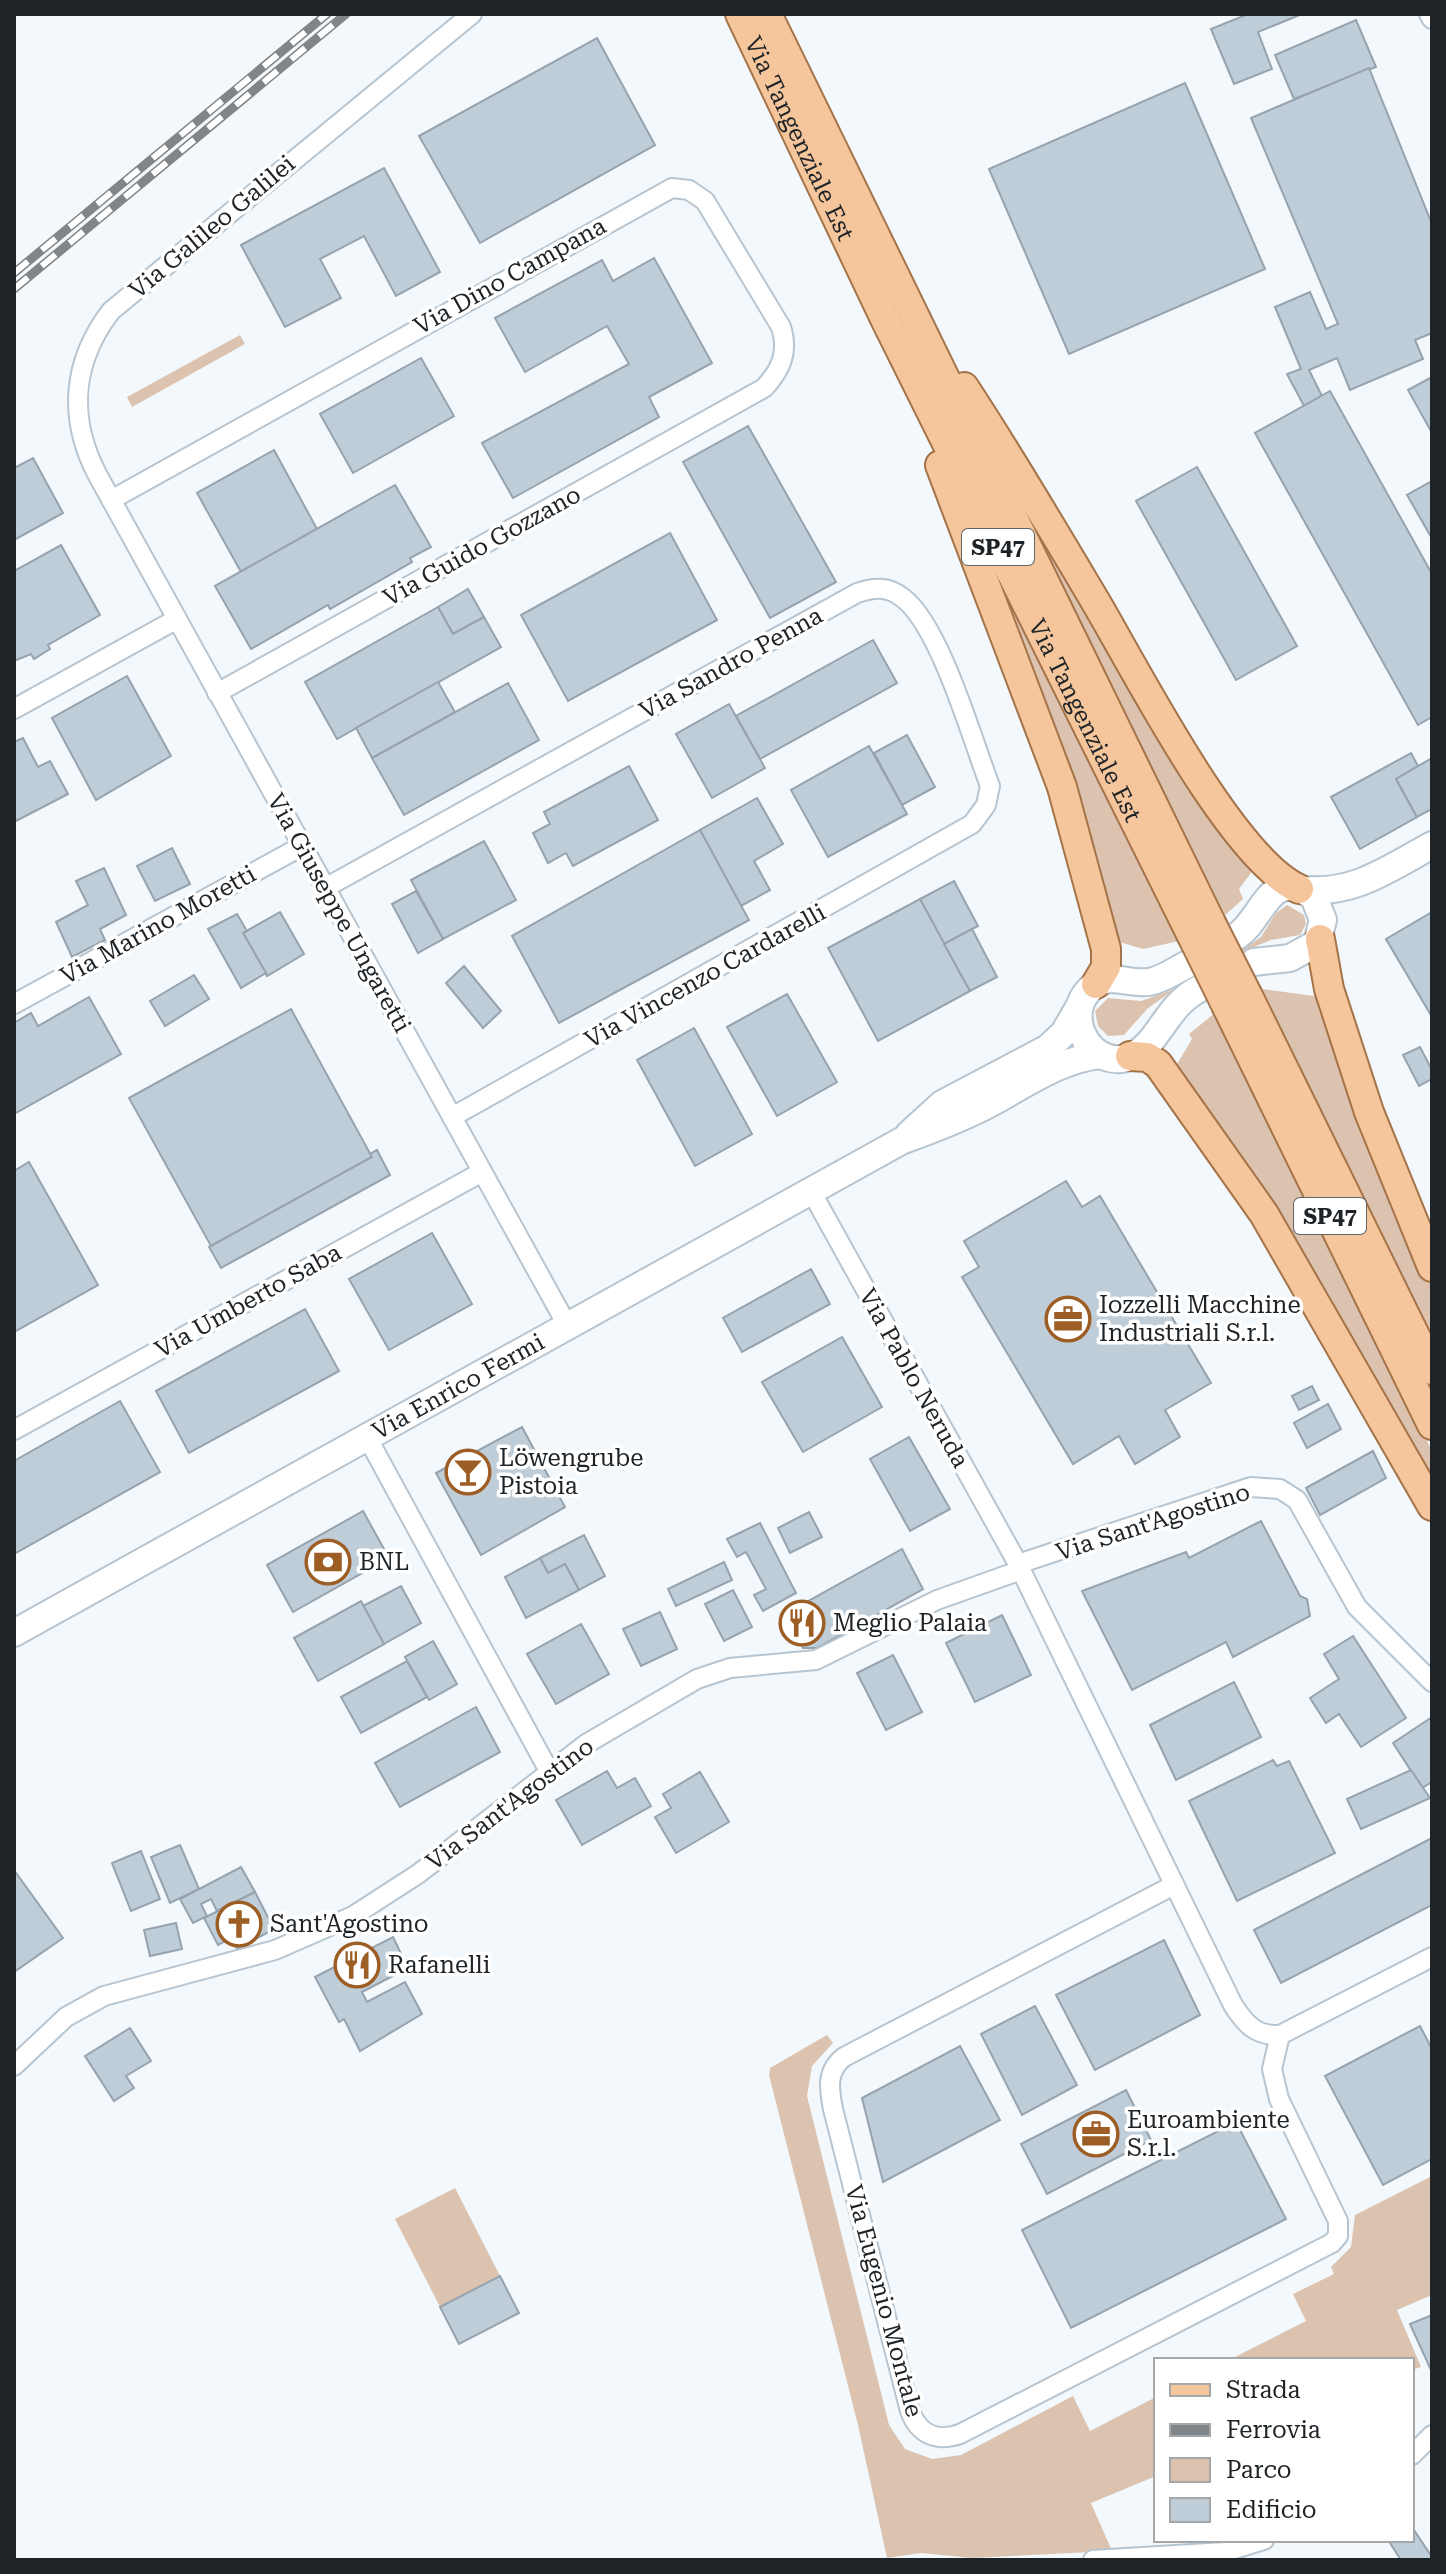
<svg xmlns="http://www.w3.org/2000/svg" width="1446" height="2574" font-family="'Roboto Serif',serif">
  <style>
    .green { fill: #dcc3b0 }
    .building { fill: #bfcdd8; stroke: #96a3ae; stroke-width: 2 }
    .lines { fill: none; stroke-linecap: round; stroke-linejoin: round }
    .street-casing { stroke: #b7c5d0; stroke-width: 22 }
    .secondary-casing { stroke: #b7c5d0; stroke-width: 30 }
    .primary-casing { stroke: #a57348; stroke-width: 32 }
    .street { stroke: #fff; stroke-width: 18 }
    .secondary { stroke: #fff; stroke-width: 26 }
    .primary { stroke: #f5c59b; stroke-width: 28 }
    .rail-casing { stroke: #808589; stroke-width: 9 }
    .rail { stroke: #fff; stroke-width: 6; stroke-dasharray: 18; stroke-linecap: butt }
    .primary-bridge-casing { stroke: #a57348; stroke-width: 32; stroke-linecap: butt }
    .primary-bridge { stroke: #f5c59b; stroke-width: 28 }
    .labels { text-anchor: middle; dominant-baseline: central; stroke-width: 7; stroke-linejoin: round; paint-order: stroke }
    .shield { fill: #fff; stroke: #626568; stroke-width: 2 }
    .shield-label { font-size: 22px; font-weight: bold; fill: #1e2327 }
    .street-label { font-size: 24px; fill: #1e2327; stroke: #fff }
    .poi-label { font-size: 24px; fill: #1e2327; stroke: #fff; text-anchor: start }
  </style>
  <rect width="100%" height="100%" fill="#f2f8fc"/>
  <g class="green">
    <path d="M 240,335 L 245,344 L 132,407 L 127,397 Z"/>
    <path d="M 1002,463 L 1257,865 L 1239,889 L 1243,899 L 1224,916 Z"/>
    <path d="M 966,507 L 1179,941 L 1143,949 L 1116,941 Z"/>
    <path d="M 1287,905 L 1304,915 L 1306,924 L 1300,935 L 1271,940 L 1237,954 L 1261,937 L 1276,913 Z"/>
    <path d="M 1175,989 L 1147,1009 L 1124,1035 L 1108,1036 L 1098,1026 L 1095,1011 L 1108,998 L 1141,1001 Z"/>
    <path d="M 1262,989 L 1321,997 L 1404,1222 L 1432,1286 L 1432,1337 Z"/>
    <path d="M 1216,1012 L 1432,1451 L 1432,1491 L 1174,1069 L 1192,1039 L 1189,1034 Z"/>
    <path d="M 827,2035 L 833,2043 L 812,2066 L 807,2096 L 889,2425 L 905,2449 L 932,2459 L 961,2455 L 1073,2396 L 1090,2431 L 1156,2397 L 1156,2476 L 1091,2503 L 1112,2551 L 972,2558 L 921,2553 L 887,2558 L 858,2425 L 769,2075 L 770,2068 Z"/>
    <path d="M 1432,2176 L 1432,2295 L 1397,2310 L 1421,2367 L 1412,2370 L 1412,2360 L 1229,2360 L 1306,2321 L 1293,2294 L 1334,2274 L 1331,2267 L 1351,2247 L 1355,2215 Z"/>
    <path d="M 455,2188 L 519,2313 L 459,2344 L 395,2219 Z"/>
  </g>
  <g class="building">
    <path d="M 1248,14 L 1302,14 L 1258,32 L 1272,69 L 1234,84 L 1211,29 Z"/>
    <path d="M 1356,20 L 1376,67 L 1294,99 L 1275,55 Z"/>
    <path d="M 597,38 L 655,145 L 480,243 L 419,136 Z"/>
    <path d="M 1369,68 L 1432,224 L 1432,333 L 1415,340 L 1423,359 L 1350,390 L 1337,358 L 1309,370 L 1322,396 L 1304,406 L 1287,374 L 1301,369 L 1275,307 L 1310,292 L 1326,329 L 1338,324 L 1251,118 Z"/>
    <path d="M 1185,83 L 1265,269 L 1069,354 L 989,169 Z"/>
    <path d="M 384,168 L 440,272 L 396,296 L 364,236 L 320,259 L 341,298 L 285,327 L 241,245 Z"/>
    <path d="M 654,258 L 712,363 L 649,397 L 659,417 L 513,498 L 482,443 L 629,364 L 607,326 L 525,372 L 495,318 L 602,260 L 613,281 Z"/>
    <path d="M 421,358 L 454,416 L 353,473 L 320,414 Z"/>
    <path d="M 1432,377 L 1432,433 L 1408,390 Z"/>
    <path d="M 1330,391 L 1432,574 L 1432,717 L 1418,725 L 1255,433 Z"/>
    <path d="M 748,426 L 836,582 L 770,618 L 683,462 Z"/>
    <path d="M 274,450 L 317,529 L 241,572 L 197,493 Z"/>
    <path d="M 33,458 L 63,513 L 14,540 L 14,468 Z"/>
    <path d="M 1197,467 L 1297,646 L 1236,680 L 1136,501 Z"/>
    <path d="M 1432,481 L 1432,537 L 1431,537 L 1407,495 Z"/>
    <path d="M 395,485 L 431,547 L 410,558 L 412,562 L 330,609 L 328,605 L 251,649 L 215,586 Z"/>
    <path d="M 670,533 L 717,620 L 568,701 L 521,615 Z"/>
    <path d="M 61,545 L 100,615 L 48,645 L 50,649 L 34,659 L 31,654 L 14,661 L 14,571 Z"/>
    <path d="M 468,589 L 484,617 L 453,634 L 438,607 Z"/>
    <path d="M 438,607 L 453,634 L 484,617 L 501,647 L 337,739 L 305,682 Z"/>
    <path d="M 873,640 L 897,683 L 760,759 L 736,716 Z"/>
    <path d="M 127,676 L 171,756 L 96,800 L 52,718 Z"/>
    <path d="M 438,682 L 455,712 L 372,758 L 356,728 Z"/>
    <path d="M 508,683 L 539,740 L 404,815 L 372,758 Z"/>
    <path d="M 729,704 L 765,768 L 712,798 L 676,734 Z"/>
    <path d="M 907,735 L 935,787 L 902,805 L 874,753 Z"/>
    <path d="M 23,738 L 38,767 L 50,761 L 68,794 L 14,822 L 14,742 Z"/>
    <path d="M 869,746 L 907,814 L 828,857 L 791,790 Z"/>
    <path d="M 1411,753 L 1418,766 L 1396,779 L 1417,817 L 1360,849 L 1331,797 Z"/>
    <path d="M 1432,758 L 1432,809 L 1417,817 L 1396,779 Z"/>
    <path d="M 629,766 L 658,820 L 573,866 L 566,853 L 548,863 L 533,833 L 550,824 L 544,812 Z"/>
    <path d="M 757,798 L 783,844 L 754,861 L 770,890 L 741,906 L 700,830 Z"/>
    <path d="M 700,830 L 749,920 L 559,1023 L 512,936 Z"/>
    <path d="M 484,841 L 516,900 L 443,939 L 411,880 Z"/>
    <path d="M 172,848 L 190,884 L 155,901 L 137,866 Z"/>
    <path d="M 104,868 L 126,915 L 100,929 L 105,940 L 72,957 L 56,922 L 88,905 L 76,881 Z"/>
    <path d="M 954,881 L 978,926 L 944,944 L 920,899 Z"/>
    <path d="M 416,891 L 443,939 L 418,953 L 392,904 Z"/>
    <path d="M 920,899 L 970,991 L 878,1041 L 828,948 Z"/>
    <path d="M 280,912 L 304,954 L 267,976 L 243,933 Z"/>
    <path d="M 1432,912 L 1432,1017 L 1386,939 Z"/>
    <path d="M 237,914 L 247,931 L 243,933 L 266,973 L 241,988 L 208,929 Z"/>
    <path d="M 972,929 L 997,977 L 970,991 L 944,944 Z"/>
    <path d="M 464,966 L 501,1011 L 483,1028 L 446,983 Z"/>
    <path d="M 194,975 L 209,999 L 165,1026 L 150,1001 Z"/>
    <path d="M 787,994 L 837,1082 L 777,1116 L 727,1027 Z"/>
    <path d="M 89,997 L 121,1054 L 14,1114 L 14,1023 L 31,1013 L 38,1026 Z"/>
    <path d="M 291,1009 L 372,1157 L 211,1246 L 129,1098 Z"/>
    <path d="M 694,1028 L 752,1134 L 695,1166 L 637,1060 Z"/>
    <path d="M 1420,1047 L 1432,1070 L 1432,1079 L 1419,1086 L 1403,1055 Z"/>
    <path d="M 377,1150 L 390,1175 L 221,1268 L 209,1247 L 372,1157 L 370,1154 Z"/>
    <path d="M 29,1162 L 98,1285 L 14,1332 L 14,1171 Z"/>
    <path d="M 1066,1181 L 1082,1207 L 1100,1196 L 1211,1383 L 1165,1410 L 1180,1437 L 1135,1464 L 1119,1436 L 1073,1464 L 962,1277 L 979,1267 L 964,1241 Z"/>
    <path d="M 432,1233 L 472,1304 L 389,1350 L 349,1279 Z"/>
    <path d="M 811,1269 L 830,1304 L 742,1352 L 723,1318 Z"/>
    <path d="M 305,1309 L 339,1371 L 189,1453 L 156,1391 Z"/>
    <path d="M 842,1337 L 882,1407 L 803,1452 L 762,1382 Z"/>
    <path d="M 1312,1386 L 1319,1400 L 1299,1410 L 1292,1396 Z"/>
    <path d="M 120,1401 L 160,1472 L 14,1554 L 14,1461 Z"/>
    <path d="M 1328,1404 L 1341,1429 L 1307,1448 L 1294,1423 Z"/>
    <path d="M 522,1427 L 565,1507 L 481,1555 L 436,1473 Z"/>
    <path d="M 909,1437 L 950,1509 L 910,1531 L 870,1459 Z"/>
    <path d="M 1373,1451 L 1386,1478 L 1320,1515 L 1306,1488 Z"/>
    <path d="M 363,1511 L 389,1558 L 293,1612 L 267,1565 Z"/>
    <path d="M 809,1512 L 822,1537 L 790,1553 L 778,1528 Z"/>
    <path d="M 1261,1521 L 1300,1596 L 1307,1599 L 1310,1616 L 1233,1657 L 1226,1642 L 1132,1690 L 1082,1591 L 1186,1552 L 1189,1558 Z"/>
    <path d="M 760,1523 L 796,1593 L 763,1611 L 754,1595 L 766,1589 L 746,1552 L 737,1557 L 727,1539 Z"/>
    <path d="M 584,1535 L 605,1576 L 579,1590 L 565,1564 L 548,1573 L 540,1558 Z"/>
    <path d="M 902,1549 L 923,1589 L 817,1648 L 803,1648 L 785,1614 Z"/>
    <path d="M 540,1558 L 548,1573 L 565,1564 L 579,1590 L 526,1618 L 505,1577 Z"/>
    <path d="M 724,1562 L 732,1580 L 676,1606 L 668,1589 Z"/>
    <path d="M 401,1586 L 421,1623 L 384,1644 L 363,1606 Z"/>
    <path d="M 733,1590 L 752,1627 L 724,1641 L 705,1604 Z"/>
    <path d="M 361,1601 L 384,1644 L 318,1681 L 294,1638 Z"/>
    <path d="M 660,1612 L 677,1649 L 641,1666 L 623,1629 Z"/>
    <path d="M 1002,1615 L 1031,1675 L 975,1702 L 946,1643 Z"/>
    <path d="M 581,1624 L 609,1674 L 556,1704 L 527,1654 Z"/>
    <path d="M 1353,1636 L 1406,1718 L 1361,1747 L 1339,1714 L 1326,1723 L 1310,1698 L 1339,1679 L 1324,1654 Z"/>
    <path d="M 433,1641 L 457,1684 L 429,1700 L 405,1657 Z"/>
    <path d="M 893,1655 L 922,1712 L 886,1730 L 857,1673 Z"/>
    <path d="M 407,1661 L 427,1697 L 361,1733 L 341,1697 Z"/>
    <path d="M 1234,1682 L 1261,1737 L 1176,1780 L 1150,1725 Z"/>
    <path d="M 476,1707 L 500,1752 L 400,1807 L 375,1763 Z"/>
    <path d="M 1432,1717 L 1432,1782 L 1422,1788 L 1393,1743 Z"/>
    <path d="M 1273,1760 L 1277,1766 L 1289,1761 L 1335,1853 L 1237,1901 L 1189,1801 Z"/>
    <path d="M 1411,1770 L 1430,1798 L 1361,1829 L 1347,1799 Z"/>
    <path d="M 607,1771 L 617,1788 L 635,1778 L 651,1806 L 582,1845 L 556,1800 Z"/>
    <path d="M 700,1772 L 729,1822 L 676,1853 L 655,1817 L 671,1808 L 663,1794 Z"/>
    <path d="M 1432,1838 L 1432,1905 L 1281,1983 L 1254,1930 Z"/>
    <path d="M 180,1845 L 199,1889 L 170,1903 L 151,1857 Z"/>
    <path d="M 141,1851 L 160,1899 L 131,1911 L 112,1863 Z"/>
    <path d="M 241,1867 L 255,1892 L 217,1911 L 211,1899 L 201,1904 L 207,1916 L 193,1923 L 180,1899 Z"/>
    <path d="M 14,1870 L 63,1938 L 14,1972 Z"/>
    <path d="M 255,1892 L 274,1929 L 237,1949 L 231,1938 L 218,1945 L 204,1918 Z"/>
    <path d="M 176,1923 L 182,1949 L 150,1956 L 144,1930 Z"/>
    <path d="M 393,1937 L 408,1968 L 362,1992 L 367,2002 L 405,1982 L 422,2014 L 360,2051 L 344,2019 L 339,2022 L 315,1977 Z"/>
    <path d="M 1164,1940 L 1200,2015 L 1095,2070 L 1056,1995 Z"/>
    <path d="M 1035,2006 L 1077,2085 L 1022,2115 L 981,2034 Z"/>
    <path d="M 1420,2026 L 1432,2049 L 1432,2159 L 1383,2185 L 1325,2076 Z"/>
    <path d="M 130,2028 L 151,2061 L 126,2076 L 134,2088 L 114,2101 L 85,2056 Z"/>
    <path d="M 960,2046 L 1000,2120 L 883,2182 L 862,2098 Z"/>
    <path d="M 1126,2090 L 1151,2140 L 1047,2194 L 1021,2144 Z"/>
    <path d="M 1236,2122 L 1286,2219 L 1071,2328 L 1022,2230 Z"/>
    <path d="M 500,2276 L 519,2313 L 459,2344 L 440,2307 Z"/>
    <path d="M 1432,2315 L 1432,2367 L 1430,2368 L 1410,2324 Z"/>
    <path d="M 1412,2527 L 1432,2557 L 1432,2560 L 1401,2560 L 1388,2540 L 1412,2540 Z"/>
  </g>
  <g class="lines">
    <g class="street-casing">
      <g id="street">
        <path d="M 472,14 L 111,311 C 72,362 68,418 97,474 L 567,1325"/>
        <path d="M 1429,14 L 1432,19"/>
        <path d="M 111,500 L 672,188 L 689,190 L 705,201 L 781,327 C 789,352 781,370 764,388 L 217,693"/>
        <path d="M 14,709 L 177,619"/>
        <path d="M 325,888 L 857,593 C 874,587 888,586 903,598 C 940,626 972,739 990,786 L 986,805 L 972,824 L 452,1117"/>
        <path d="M 14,1004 L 302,846"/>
        <path d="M 811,1191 L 1018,1564 L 1233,2005 C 1246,2025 1256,2036 1280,2035 L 1432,1957"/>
        <path d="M 14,1430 L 482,1172"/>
        <path d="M 367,1437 L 549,1771"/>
        <path d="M 1018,1564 L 1251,1487 L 1280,1489 L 1297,1500 L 1357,1607 L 1432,1682"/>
        <path d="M 1174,1885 L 844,2057 C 826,2071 829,2089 833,2109 L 910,2411 C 919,2435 937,2442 960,2434 L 1332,2243 L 1338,2236 L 1338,2221 L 1279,2099 L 1272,2069 L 1280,2035"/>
        <path d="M 14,2066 L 66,2017 L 104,1996 L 275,1950 L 353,1916 L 418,1874 L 586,1744 L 697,1679 L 730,1668 L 816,1660 L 937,1600 L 1021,1570"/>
        <path d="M 1412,2455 L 1432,2435"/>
        <path d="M 1093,2560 L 1225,2552 L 1264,2540"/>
      </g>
    </g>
    <g class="secondary-casing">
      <g id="secondary">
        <path d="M 1299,889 C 1350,897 1389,869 1432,845"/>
        <path d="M 1237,936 C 1264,918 1269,865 1314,897 L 1323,920 L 1317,943 L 1290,958 L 1254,962"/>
        <path d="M 1188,964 C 1176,970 1162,980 1149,982 C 1126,985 1110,970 1090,989 C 1060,1018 1094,1075 1134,1055 C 1160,1041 1166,1006 1199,989"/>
        <path d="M 909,1134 L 942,1104 L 1048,1048 L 1064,1033 L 1079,1007"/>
        <path id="s1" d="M 14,1633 L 903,1140 C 931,1130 957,1120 983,1107 C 1021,1088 1058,1059 1101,1055"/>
      </g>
    </g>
    <g class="primary-casing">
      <g id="primary">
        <path id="s2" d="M 740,14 L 885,319 L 1191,934"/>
        <path d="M 767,14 L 1211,923"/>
        <path d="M 964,387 C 1010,457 1052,528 1094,599 C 1135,668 1231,858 1299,889"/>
        <path d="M 940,465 L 1062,787 L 1106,949 L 1106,967 L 1096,984"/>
        <path d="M 1320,939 L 1329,989 L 1369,1112 L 1432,1267"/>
        <path d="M 1248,996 L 1432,1370"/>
        <path d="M 1227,1007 L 1432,1425"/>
        <path d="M 1130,1056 L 1147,1057 L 1158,1064 L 1264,1214 L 1432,1506"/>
      </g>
    </g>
    <use href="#street" class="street"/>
    <use href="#secondary" class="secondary"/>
    <use href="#primary" class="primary"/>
    <g class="rail-casing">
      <g id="rail">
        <path d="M 14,273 L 327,14"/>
        <path d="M 14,289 L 346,14"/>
      </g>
    </g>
    <use href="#rail" class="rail"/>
    <g class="primary-bridge-casing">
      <g id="primary-bridge">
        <path d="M 1211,923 L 1248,996"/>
        <path d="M 1191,934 L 1227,1007"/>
      </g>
    </g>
    <use href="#primary-bridge" class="primary-bridge"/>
  </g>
  <defs>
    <g id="office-ring" transform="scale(2.3)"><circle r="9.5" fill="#fff" stroke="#9d5e25" stroke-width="1.5"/><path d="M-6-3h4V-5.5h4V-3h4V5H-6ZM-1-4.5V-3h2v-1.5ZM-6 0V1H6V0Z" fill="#9d5e25"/></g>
    <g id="bar-ring" transform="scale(2.3)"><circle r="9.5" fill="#fff" stroke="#9d5e25" stroke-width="1.5"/><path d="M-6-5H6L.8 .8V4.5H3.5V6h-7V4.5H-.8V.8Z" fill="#9d5e25"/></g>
    <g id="bank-ring" transform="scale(2.3)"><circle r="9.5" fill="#fff" stroke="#9d5e25" stroke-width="1.5"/><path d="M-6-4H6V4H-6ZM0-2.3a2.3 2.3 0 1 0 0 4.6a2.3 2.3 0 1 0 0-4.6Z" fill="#9d5e25"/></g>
    <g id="restaurant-ring" transform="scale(2.3)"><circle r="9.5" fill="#fff" stroke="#9d5e25" stroke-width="1.5"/><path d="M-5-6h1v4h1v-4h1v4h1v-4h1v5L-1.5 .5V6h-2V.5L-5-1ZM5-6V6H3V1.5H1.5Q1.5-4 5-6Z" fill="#9d5e25"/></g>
    <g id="church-ring" transform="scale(2.3)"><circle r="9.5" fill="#fff" stroke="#9d5e25" stroke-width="1.5"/><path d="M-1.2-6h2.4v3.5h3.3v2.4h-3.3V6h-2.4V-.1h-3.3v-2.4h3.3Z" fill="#9d5e25"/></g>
  </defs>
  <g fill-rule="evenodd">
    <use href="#office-ring" x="1068" y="1319"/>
    <use href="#bar-ring" x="468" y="1472"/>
    <use href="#bank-ring" x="328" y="1562"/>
    <use href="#restaurant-ring" x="802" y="1623"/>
    <use href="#church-ring" x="239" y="1924"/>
    <use href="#restaurant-ring" x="357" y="1965"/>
    <use href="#office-ring" x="1096" y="2134"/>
  </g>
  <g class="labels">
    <g class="shield">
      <rect x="962" y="529" width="72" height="36" rx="6"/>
      <rect x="1294" y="1198" width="72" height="36" rx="6"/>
    </g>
    <g class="shield-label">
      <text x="998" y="547">SP47</text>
      <text x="1330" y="1216">SP47</text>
    </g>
    <g class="street-label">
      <text stroke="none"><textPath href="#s2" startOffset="138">Via Tangenziale Est</textPath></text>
      <text transform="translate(212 227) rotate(-40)">Via Galileo Galilei</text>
      <text transform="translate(510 276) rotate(-29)">Via Dino Campana</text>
      <text transform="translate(482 546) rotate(-29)">Via Guido Gozzano</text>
      <text transform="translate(731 663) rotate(-29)">Via Sandro Penna</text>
      <text stroke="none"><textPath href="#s2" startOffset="786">Via Tangenziale Est</textPath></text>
      <text transform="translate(339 913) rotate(61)">Via Giuseppe Ungaretti</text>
      <text transform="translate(158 925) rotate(-29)">Via Marino Moretti</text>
      <text transform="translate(705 976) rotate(-29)">Via Vincenzo Cardarelli</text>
      <text transform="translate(248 1301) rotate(-29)">Via Umberto Saba</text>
      <text transform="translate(914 1378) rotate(61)">Via Pablo Neruda</text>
      <text stroke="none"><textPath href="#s1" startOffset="508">Via Enrico Fermi</textPath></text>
      <text transform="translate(1153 1522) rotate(-18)">Via Sant'Agostino</text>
      <text transform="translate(510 1804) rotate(-37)">Via Sant'Agostino</text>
      <text transform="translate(884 2301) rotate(75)">Via Eugenio Montale</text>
    </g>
    <g class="poi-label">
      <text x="1099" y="1305">Iozzelli Macchine<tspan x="1099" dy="28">Industriali S.r.l.</tspan></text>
      <text x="499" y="1458">Löwengrube<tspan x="499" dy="28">Pistoia</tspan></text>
      <text x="359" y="1562">BNL</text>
      <text x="833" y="1623">Meglio Palaia</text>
      <text x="270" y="1924">Sant'Agostino</text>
      <text x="388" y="1965">Rafanelli</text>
      <text x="1127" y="2120">Euroambiente<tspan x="1127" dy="28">S.r.l.</tspan></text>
    </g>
  </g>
  <rect width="1446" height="2574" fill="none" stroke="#1e2327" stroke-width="32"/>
  <rect x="1154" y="2358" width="260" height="184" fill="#ffffff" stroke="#a5a7a9" stroke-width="2"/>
  <rect x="1170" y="2384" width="40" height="12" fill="#f5c59b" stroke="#a5a7a9" stroke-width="2"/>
  <text x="1226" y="2398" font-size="24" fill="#1e2327">Strada</text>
  <rect x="1170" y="2424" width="40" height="12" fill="#808589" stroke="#a5a7a9" stroke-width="2"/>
  <text x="1226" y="2438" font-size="24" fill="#1e2327">Ferrovia</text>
  <rect x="1170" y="2458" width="40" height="24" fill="#dcc3b0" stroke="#a5a7a9" stroke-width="2"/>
  <text x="1226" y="2478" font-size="24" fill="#1e2327">Parco</text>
  <rect x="1170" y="2498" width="40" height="24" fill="#bfcdd8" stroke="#a5a7a9" stroke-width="2"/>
  <text x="1226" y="2518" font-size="24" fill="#1e2327">Edificio</text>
</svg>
